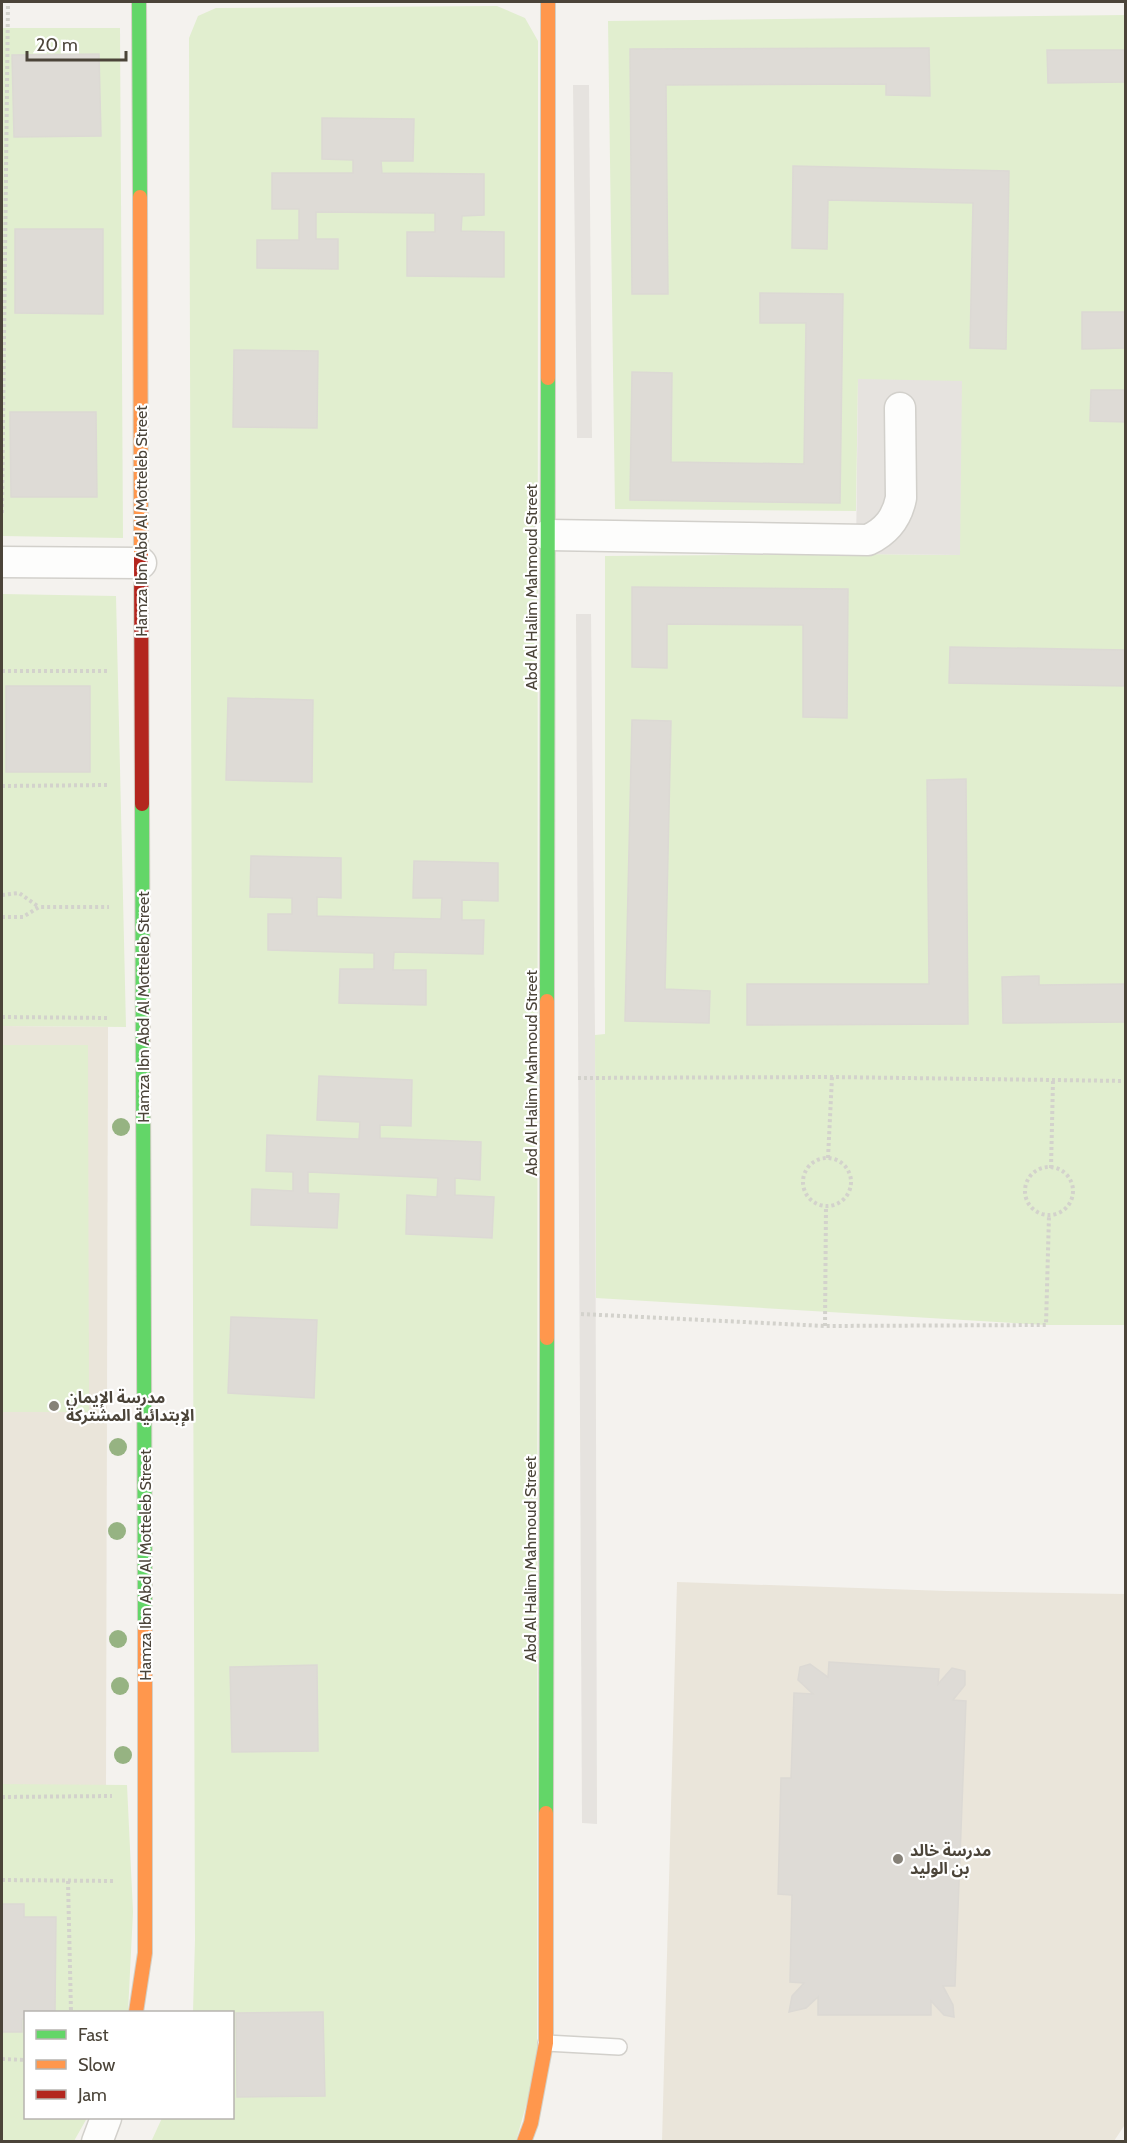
<svg xmlns="http://www.w3.org/2000/svg" width="1127" height="2143" font-family="Cabin,'Noto Sans Arabic',sans-serif">
  <style>
    .education { fill: #eae5da }
    .green { fill: #e1eecf }
    .parking { fill: #e6e3df }
    .building { fill: #dedbd6; stroke: #dcd9d4; stroke-width: 1.5 }
    .lines { fill: none; stroke-linecap: round; stroke-linejoin: round }
    .lane-casing { stroke: #d2d0cb; stroke-width: 18 }
    .street-casing { stroke: #d2d0cb; stroke-width: 33 }
    .fast-casing { stroke: #d3cfc5; stroke-width: 16 }
    .slow-casing { stroke: #d3cfc5; stroke-width: 16 }
    .jam-casing { stroke: #d3cfc5; stroke-width: 16 }
    .path { stroke: #d3d2cc; stroke-width: 4; stroke-dasharray: 3 3; stroke-linecap: butt }
    .lane { stroke: #fdfdfc; stroke-width: 15 }
    .street { stroke: #fdfdfc; stroke-width: 30 }
    .fast { stroke: #63d668; stroke-width: 14 }
    .slow { stroke: #ff974d; stroke-width: 14 }
    .jam { stroke: #b3261e; stroke-width: 14 }
    .tree { fill: #96b382 }
    .poi-dot { fill: #868178; stroke: #fff; stroke-width: 2 }
    .labels { text-anchor: middle; dominant-baseline: central; stroke-width: 4.5; stroke-linejoin: round; paint-order: stroke }
    .street-label { font-size: 16px; fill: #4b4439; stroke: #fff }
    .poi-label { font-size: 16px; font-weight: bold; fill: #4b4439; stroke: #fff; text-anchor: start }
  </style>
  <rect width="100%" height="100%" fill="#f4f2ee"/>
  <g class="education">
    <path d="M 2,1026 L 108,1027 L 106,1786 L 2,1785 Z"/>
    <path d="M 677,1582 L 947,1591 L 1125,1594 L 1126,2123 L 1114,2141 L 662,2142 Z"/>
  </g>
  <g class="green">
    <path d="M 497,6 L 525,18 L 538,41 L 537,2066 L 516,2141 L 151,2142 L 162,2118 L 232,2118 L 232,2012 L 193,2012 L 195,1940 L 189,38 L 198,16 L 216,8 Z"/>
    <path d="M 1125,15 L 1125,1325 L 1046,1325 L 596,1298 L 595,1035 L 605,1034 L 605,556 L 856,554 L 960,555 L 858,379 L 856,511 L 615,509 L 608,21 Z"/>
    <path d="M 2,28 L 120,28 L 123,538 L 2,536 Z"/>
    <path d="M 2,594 L 116,596 L 126,1027 L 2,1026 Z"/>
    <path d="M 2,1045 L 88,1045 L 89,1412 L 2,1412 Z"/>
    <path d="M 2,1784 L 127,1785 L 133,1912 L 128,2012 L 26,2012 L 26,2118 L 87,2118 L 74,2141 L 2,2142 Z"/>
  </g>
  <g class="parking">
    <path d="M 573,85 L 589,85 L 592,438 L 577,438 Z"/>
    <path d="M 858,379 L 962,381 L 960,555 L 856,554 Z"/>
    <path d="M 576,614 L 591,614 L 595,1035 L 597,1824 L 582,1823 Z"/>
  </g>
  <g class="building">
    <path d="M 929,48 L 930,96 L 886,95 L 886,84 L 666,85 L 668,294 L 632,294 L 630,49 Z"/>
    <path d="M 1047,50 L 1126,50 L 1126,82 L 1048,83 Z"/>
    <path d="M 99,54 L 101,136 L 14,137 L 12,55 Z"/>
    <path d="M 322,118 L 414,119 L 413,161 L 381,161 L 382,173 L 484,174 L 484,215 L 462,216 L 461,231 L 504,232 L 504,277 L 407,276 L 407,232 L 435,232 L 435,213 L 316,212 L 316,239 L 338,239 L 338,269 L 257,268 L 257,240 L 299,240 L 299,209 L 272,209 L 272,173 L 353,173 L 353,160 L 322,159 Z"/>
    <path d="M 793,166 L 1009,171 L 1006,349 L 970,348 L 973,203 L 828,200 L 827,249 L 792,248 Z"/>
    <path d="M 15,229 L 103,229 L 103,314 L 15,313 Z"/>
    <path d="M 760,293 L 843,294 L 840,503 L 630,500 L 632,372 L 672,373 L 671,462 L 804,464 L 806,323 L 760,323 Z"/>
    <path d="M 1082,312 L 1126,312 L 1126,348 L 1082,349 Z"/>
    <path d="M 234,350 L 318,351 L 317,428 L 233,427 Z"/>
    <path d="M 1091,390 L 1126,390 L 1126,422 L 1090,421 Z"/>
    <path d="M 10,412 L 96,412 L 97,497 L 11,497 Z"/>
    <path d="M 632,587 L 848,589 L 847,718 L 803,717 L 803,625 L 667,624 L 667,668 L 632,667 Z"/>
    <path d="M 950,647 L 1126,650 L 1126,686 L 949,683 Z"/>
    <rect x="6" y="686" width="84" height="86"/>
    <path d="M 228,698 L 313,700 L 312,782 L 226,780 Z"/>
    <path d="M 632,720 L 671,721 L 665,989 L 710,991 L 709,1023 L 625,1021 Z"/>
    <path d="M 966,779 L 968,1024 L 747,1025 L 747,984 L 929,984 L 927,780 Z"/>
    <path d="M 251,856 L 341,858 L 341,898 L 317,897 L 317,916 L 441,919 L 442,898 L 413,898 L 414,861 L 498,863 L 498,901 L 462,900 L 462,920 L 484,920 L 483,954 L 394,952 L 393,970 L 426,970 L 426,1005 L 339,1003 L 340,969 L 374,969 L 374,953 L 268,950 L 268,914 L 292,914 L 292,898 L 250,897 Z"/>
    <path d="M 1039,976 L 1039,985 L 1126,984 L 1126,1022 L 1003,1023 L 1002,977 Z"/>
    <path d="M 319,1076 L 412,1080 L 411,1126 L 380,1125 L 380,1138 L 481,1142 L 480,1180 L 455,1178 L 455,1195 L 494,1197 L 492,1238 L 406,1234 L 407,1195 L 437,1197 L 438,1178 L 308,1172 L 308,1193 L 339,1194 L 337,1228 L 251,1225 L 252,1189 L 293,1191 L 293,1172 L 266,1171 L 267,1135 L 359,1139 L 360,1122 L 317,1120 Z"/>
    <path d="M 231,1317 L 317,1320 L 314,1398 L 228,1393 Z"/>
    <path d="M 829,1662 L 939,1669 L 938,1684 L 952,1668 L 965,1671 L 965,1685 L 953,1700 L 966,1701 L 955,1986 L 943,1986 L 953,2005 L 954,2017 L 944,2015 L 931,2001 L 931,2015 L 818,2015 L 818,1997 L 806,2008 L 789,2012 L 792,1996 L 804,1983 L 790,1982 L 792,1895 L 778,1894 L 781,1778 L 791,1778 L 794,1693 L 813,1694 L 798,1680 L 800,1667 L 810,1664 L 828,1677 Z"/>
    <path d="M 317,1665 L 318,1751 L 232,1752 L 230,1667 Z"/>
    <path d="M 2,1904 L 24,1904 L 24,1917 L 56,1917 L 55,2012 L 26,2012 L 26,2019 L 22,2019 L 22,2032 L 2,2032 Z"/>
    <path d="M 323,2012 L 325,2096 L 237,2097 L 236,2013 Z"/>
  </g>
  <g class="lines">
    <g class="lane-casing">
      <path id="lane" d="M 546,2043 L 619,2047"/>
    </g>
    <g class="street-casing">
      <g id="street">
        <path d="M 548,535 L 868,540 C 887,531 897,518 901,498 L 900,408"/>
        <path d="M 2,562 L 141,563"/>
        <path d="M 97,2142 L 106,2118"/>
      </g>
    </g>
    <g class="fast-casing">
      <g id="fast">
        <path d="M 139,2 L 140,197"/>
        <path d="M 142,804 L 145,1629"/>
        <path d="M 547,1001 L 548,378"/>
        <path d="M 546,1813 L 547,1338"/>
      </g>
    </g>
    <g class="slow-casing">
      <g id="slow">
        <path d="M 140,197 L 141,557"/>
        <path d="M 548,378 L 548,2"/>
        <path d="M 547,1338 L 547,1001"/>
        <path d="M 136,2012 L 145,1953 L 145,1629"/>
        <path d="M 524,2142 L 531,2123 L 546,2043 L 546,1813"/>
      </g>
    </g>
    <g class="jam-casing">
      <path id="jam" d="M 141,557 L 142,804"/>
    </g>
    <g class="path">
      <path d="M 2,513 L 8,2"/>
      <path d="M 2,671 L 108,671"/>
      <path d="M 2,786 L 108,785"/>
      <path d="M 2,895 L 19,893 L 39,907"/>
      <path d="M 2,917 L 23,917 L 39,907 L 109,907"/>
      <path d="M 2,1017 L 109,1018"/>
      <path d="M 578,1078 L 832,1077 L 1126,1081"/>
      <path d="M 828,1158 L 832,1077"/>
      <circle cx="827" cy="1182" r="24"/>
      <circle cx="1049" cy="1191" r="24"/>
      <path d="M 1051,1168 L 1053,1081"/>
      <path d="M 581,1314 L 825,1326 L 1046,1325 L 1049,1215"/>
      <path d="M 825,1326 L 826,1206"/>
      <path d="M 2,1797 L 112,1796"/>
      <path d="M 2,1880 L 115,1881"/>
      <path d="M 68,1881 L 71,2012"/>
      <path d="M 2,2059 L 26,2060"/>
    </g>
    <use href="#lane" class="lane"/>
    <use href="#street" class="street"/>
    <use href="#fast" class="fast"/>
    <use href="#slow" class="slow"/>
    <use href="#jam" class="jam"/>
  </g>
  <g class="tree">
    <circle cx="121" cy="1127" r="9"/>
    <circle cx="118" cy="1447" r="9"/>
    <circle cx="117" cy="1531" r="9"/>
    <circle cx="118" cy="1639" r="9"/>
    <circle cx="120" cy="1686" r="9"/>
    <circle cx="123" cy="1755" r="9"/>
  </g>
  <g class="poi-dot">
    <circle cx="54" cy="1406" r="6"/>
    <circle cx="898" cy="1859" r="6"/>
  </g>
  <g class="labels">
    <g class="street-label">
      <text transform="translate(141 521) rotate(-90)">Hamza Ibn Abd Al Motteleb Street</text>
      <text transform="translate(531 587) rotate(-90)">Abd Al Halim Mahmoud Street</text>
      <text transform="translate(143 1007) rotate(-90)">Hamza Ibn Abd Al Motteleb Street</text>
      <text transform="translate(531 1073) rotate(-90)">Abd Al Halim Mahmoud Street</text>
      <text transform="translate(530 1559) rotate(-90)">Abd Al Halim Mahmoud Street</text>
      <text transform="translate(145 1565) rotate(-90)">Hamza Ibn Abd Al Motteleb Street</text>
    </g>
    <g class="poi-label">
      <text x="66" y="1397">مدرسة الإيمان<tspan x="66" dy="18">الإبتدائية المشتركة</tspan></text>
      <text x="910" y="1850">مدرسة خالد<tspan x="910" dy="18">بن الوليد</tspan></text>
    </g>
  </g>
  <rect width="1127" height="2143" fill="none" stroke="#4b4439" stroke-width="6"/>
  <rect x="24" y="2011" width="210" height="108" fill="#ffffff" stroke="#b7b4b0" stroke-width="1.5"/>
  <rect x="36" y="2030" width="30" height="9" fill="#63d668" stroke="#b7b4b0" stroke-width="1.5"/>
  <text x="78" y="2041" font-size="18" fill="#4b4439">Fast</text>
  <rect x="36" y="2060" width="30" height="9" fill="#ff974d" stroke="#b7b4b0" stroke-width="1.5"/>
  <text x="78" y="2071" font-size="18" fill="#4b4439">Slow</text>
  <rect x="36" y="2090" width="30" height="9" fill="#b3261e" stroke="#b7b4b0" stroke-width="1.5"/>
  <text x="78" y="2101" font-size="18" fill="#4b4439">Jam</text>
  <path d="M27 51v9h99v-9" fill="none" stroke="#4b4439" stroke-width="3"/>
  <text x="36" y="51" font-size="18" fill="#4b4439" stroke="#ffffff" stroke-width="4.5" paint-order="stroke">20 m</text>
</svg>
